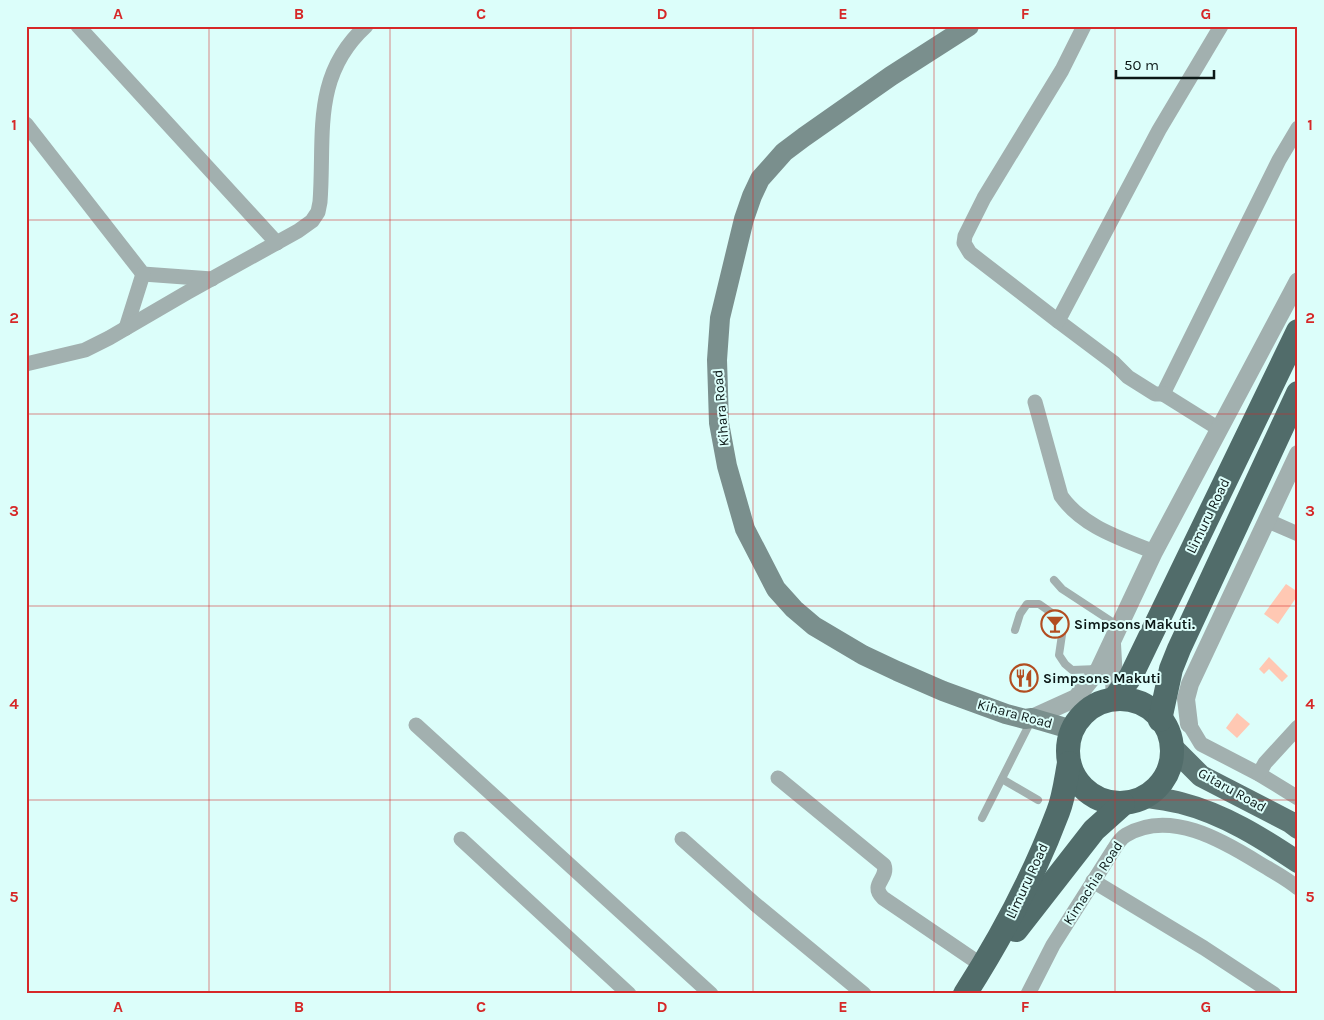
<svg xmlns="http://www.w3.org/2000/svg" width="1324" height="1020" font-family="Karla,sans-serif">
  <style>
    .building { fill: #ffc8b3 }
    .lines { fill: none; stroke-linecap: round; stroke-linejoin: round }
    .service { stroke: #a2b0af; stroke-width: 8 }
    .minor { stroke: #a2b0af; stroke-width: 15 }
    .tertiary { stroke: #a2b0af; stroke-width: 18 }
    .secondary { stroke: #7a8f8d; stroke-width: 20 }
    .primary { stroke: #5d7674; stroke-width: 22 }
    .trunk { stroke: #516c6a; stroke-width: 24 }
    .grid { fill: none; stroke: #d62828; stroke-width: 1; stroke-opacity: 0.55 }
    .labels { text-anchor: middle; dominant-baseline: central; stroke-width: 4; stroke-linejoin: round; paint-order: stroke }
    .street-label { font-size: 14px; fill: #0c1817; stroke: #dcfefa }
    .poi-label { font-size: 14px; font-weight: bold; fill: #0c1817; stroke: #dcfefa; text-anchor: start }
    .neatline { fill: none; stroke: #d62828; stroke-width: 2 }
    .grid-label { font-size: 16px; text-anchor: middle; font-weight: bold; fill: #d62828 }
  </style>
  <rect width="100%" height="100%" fill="#dcfefa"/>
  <g class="building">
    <path d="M 1286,584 L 1298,592 L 1298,595 L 1278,624 L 1264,614 Z"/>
    <path d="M 1269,657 L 1288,676 L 1282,682 L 1269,669 L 1264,674 L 1259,669 Z"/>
    <path d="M 1237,713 L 1250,724 L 1237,738 L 1226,728 Z"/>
  </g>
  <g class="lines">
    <g class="service">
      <path d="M 1054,580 L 1062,589 L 1120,627"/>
      <path d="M 1015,630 L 1020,614 L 1027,604 L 1039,604 L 1059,618 L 1063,628 L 1059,655 L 1065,664 L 1072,670 L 1097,669"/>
      <path d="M 1002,779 L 1038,800"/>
      <path d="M 982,818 L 1031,721"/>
    </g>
    <g class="minor">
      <path d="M 78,26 L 277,243"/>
      <path d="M 1221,26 L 1159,130 L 1058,321 L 1114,363 L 1128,377 L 1155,394 L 1163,394 L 1279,160 L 1298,128"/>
      <path d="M 26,124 L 143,274 L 212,279"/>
      <path d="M 1058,321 L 970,253 L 964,243 L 965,236 L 984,198 L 1062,70 L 1084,26"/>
      <path d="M 126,328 L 143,274"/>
      <path d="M 26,364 L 85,350 L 109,338 L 188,292 L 298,231 L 312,221 L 318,212 L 320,202 C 325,136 311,76 366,26"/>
      <path d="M 1163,394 L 1219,429"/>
      <path d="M 1035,402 L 1061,496 C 1083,527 1120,538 1154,552"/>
      <path d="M 1266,520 L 1298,534"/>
      <path d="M 1189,724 L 1201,744 L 1259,774 L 1298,798"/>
      <path d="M 416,725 L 711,994"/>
      <path d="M 1259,774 L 1265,763 L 1298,727"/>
      <path d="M 778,778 L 884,865 C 889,879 869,884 883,898 L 983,966"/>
      <path d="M 461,839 L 629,994"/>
      <path d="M 682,839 L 755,904 L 864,994"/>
      <path d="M 1093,881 L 1204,948 L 1274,994"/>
      <path d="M 1028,994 L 1053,945 L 1114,849 C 1117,844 1121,838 1126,835 C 1169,809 1222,840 1259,863 C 1272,871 1286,878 1298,888"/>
    </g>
    <g class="tertiary">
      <path d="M 1112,644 L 1115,698"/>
      <path d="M 1032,718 L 1076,698 L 1099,669 L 1154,552 L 1298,281"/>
      <path d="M 1189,724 L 1186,699 L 1190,684 L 1298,454"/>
    </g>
    <path class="secondary" d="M 969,26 L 891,76 L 804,137 L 784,152 L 760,179 L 752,196 L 744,219 L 720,318 L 717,360 L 719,423 L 727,466 L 745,529 L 776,589 L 794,609 L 814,626 L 863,655 L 897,671 L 943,691 L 1006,714 L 1025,719 L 1032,718 L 1073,730"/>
    <g class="primary">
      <path d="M 1171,746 L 1201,776 L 1290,822 L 1298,828"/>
      <path d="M 1147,797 C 1159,799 1170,800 1181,803 C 1224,814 1262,838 1298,862"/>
    </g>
    <g class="trunk">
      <path d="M 1115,698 L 1131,676 L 1298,331"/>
      <circle cx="1120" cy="751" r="52"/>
      <path d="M 1160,720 L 1171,669 L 1179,649 L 1298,393"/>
      <path d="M 1016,930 L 1094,830 L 1123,804"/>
      <path d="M 965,994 C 1002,936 1034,876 1058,812 C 1064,797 1066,779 1069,763"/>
    </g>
  </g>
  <path class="grid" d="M 209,26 L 209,994M 390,26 L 390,994M 571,26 L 571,994M 753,26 L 753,994M 934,26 L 934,994M 1115,26 L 1115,994M 26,220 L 1298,220M 26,414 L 1298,414M 26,606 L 1298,606M 26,800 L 1298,800"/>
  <defs>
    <g id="bar-ring" transform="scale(1.4375)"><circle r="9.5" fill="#dcfefa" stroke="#b24d20" stroke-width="1.5"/><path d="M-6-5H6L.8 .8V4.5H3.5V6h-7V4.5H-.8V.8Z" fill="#b24d20"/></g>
    <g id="restaurant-ring" transform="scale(1.4375)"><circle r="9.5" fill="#dcfefa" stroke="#b24d20" stroke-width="1.5"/><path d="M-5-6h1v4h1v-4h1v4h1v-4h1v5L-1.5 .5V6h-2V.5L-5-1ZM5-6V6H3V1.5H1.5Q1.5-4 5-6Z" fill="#b24d20"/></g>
  </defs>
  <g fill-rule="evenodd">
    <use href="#bar-ring" x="1055" y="624"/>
    <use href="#restaurant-ring" x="1024" y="678"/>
  </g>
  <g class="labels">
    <g class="street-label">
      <text transform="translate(721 408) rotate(-95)">Kihara Road</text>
      <text transform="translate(1208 516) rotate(-64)">Limuru Road</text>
      <text transform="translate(1015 714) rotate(15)">Kihara Road</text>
      <text transform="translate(1232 790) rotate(29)">Gitaru Road</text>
      <text transform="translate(1027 881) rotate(-65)">Limuru Road</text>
      <text transform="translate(1093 883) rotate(-57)">Kimachia Road</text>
    </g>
    <g class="poi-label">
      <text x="1074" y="624">Simpsons Makuti.</text>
      <text x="1043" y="678">Simpsons Makuti</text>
    </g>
  </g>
  <rect width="1324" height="1020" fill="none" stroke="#dcfefa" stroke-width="55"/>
  <path d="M1116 70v8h98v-8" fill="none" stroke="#0c1817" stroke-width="2.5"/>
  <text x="1124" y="70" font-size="15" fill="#0c1817" stroke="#dcfefa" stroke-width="4" paint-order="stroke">50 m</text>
  <rect x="28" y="28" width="1268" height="964" class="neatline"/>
  <g class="grid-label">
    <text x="118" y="19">A</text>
    <text x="299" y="19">B</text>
    <text x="481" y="19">C</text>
    <text x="662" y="19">D</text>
    <text x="843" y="19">E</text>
    <text x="1025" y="19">F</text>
    <text x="1206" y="19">G</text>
    <text x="14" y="130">1</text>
    <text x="1310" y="130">1</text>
    <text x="14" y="323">2</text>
    <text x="1310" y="323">2</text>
    <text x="14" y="516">3</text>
    <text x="1310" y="516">3</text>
    <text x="14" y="709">4</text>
    <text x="1310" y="709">4</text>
    <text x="14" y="902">5</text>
    <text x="1310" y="902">5</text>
    <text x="118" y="1012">A</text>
    <text x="299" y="1012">B</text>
    <text x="481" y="1012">C</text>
    <text x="662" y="1012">D</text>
    <text x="843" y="1012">E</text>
    <text x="1025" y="1012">F</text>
    <text x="1206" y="1012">G</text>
  </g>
</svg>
